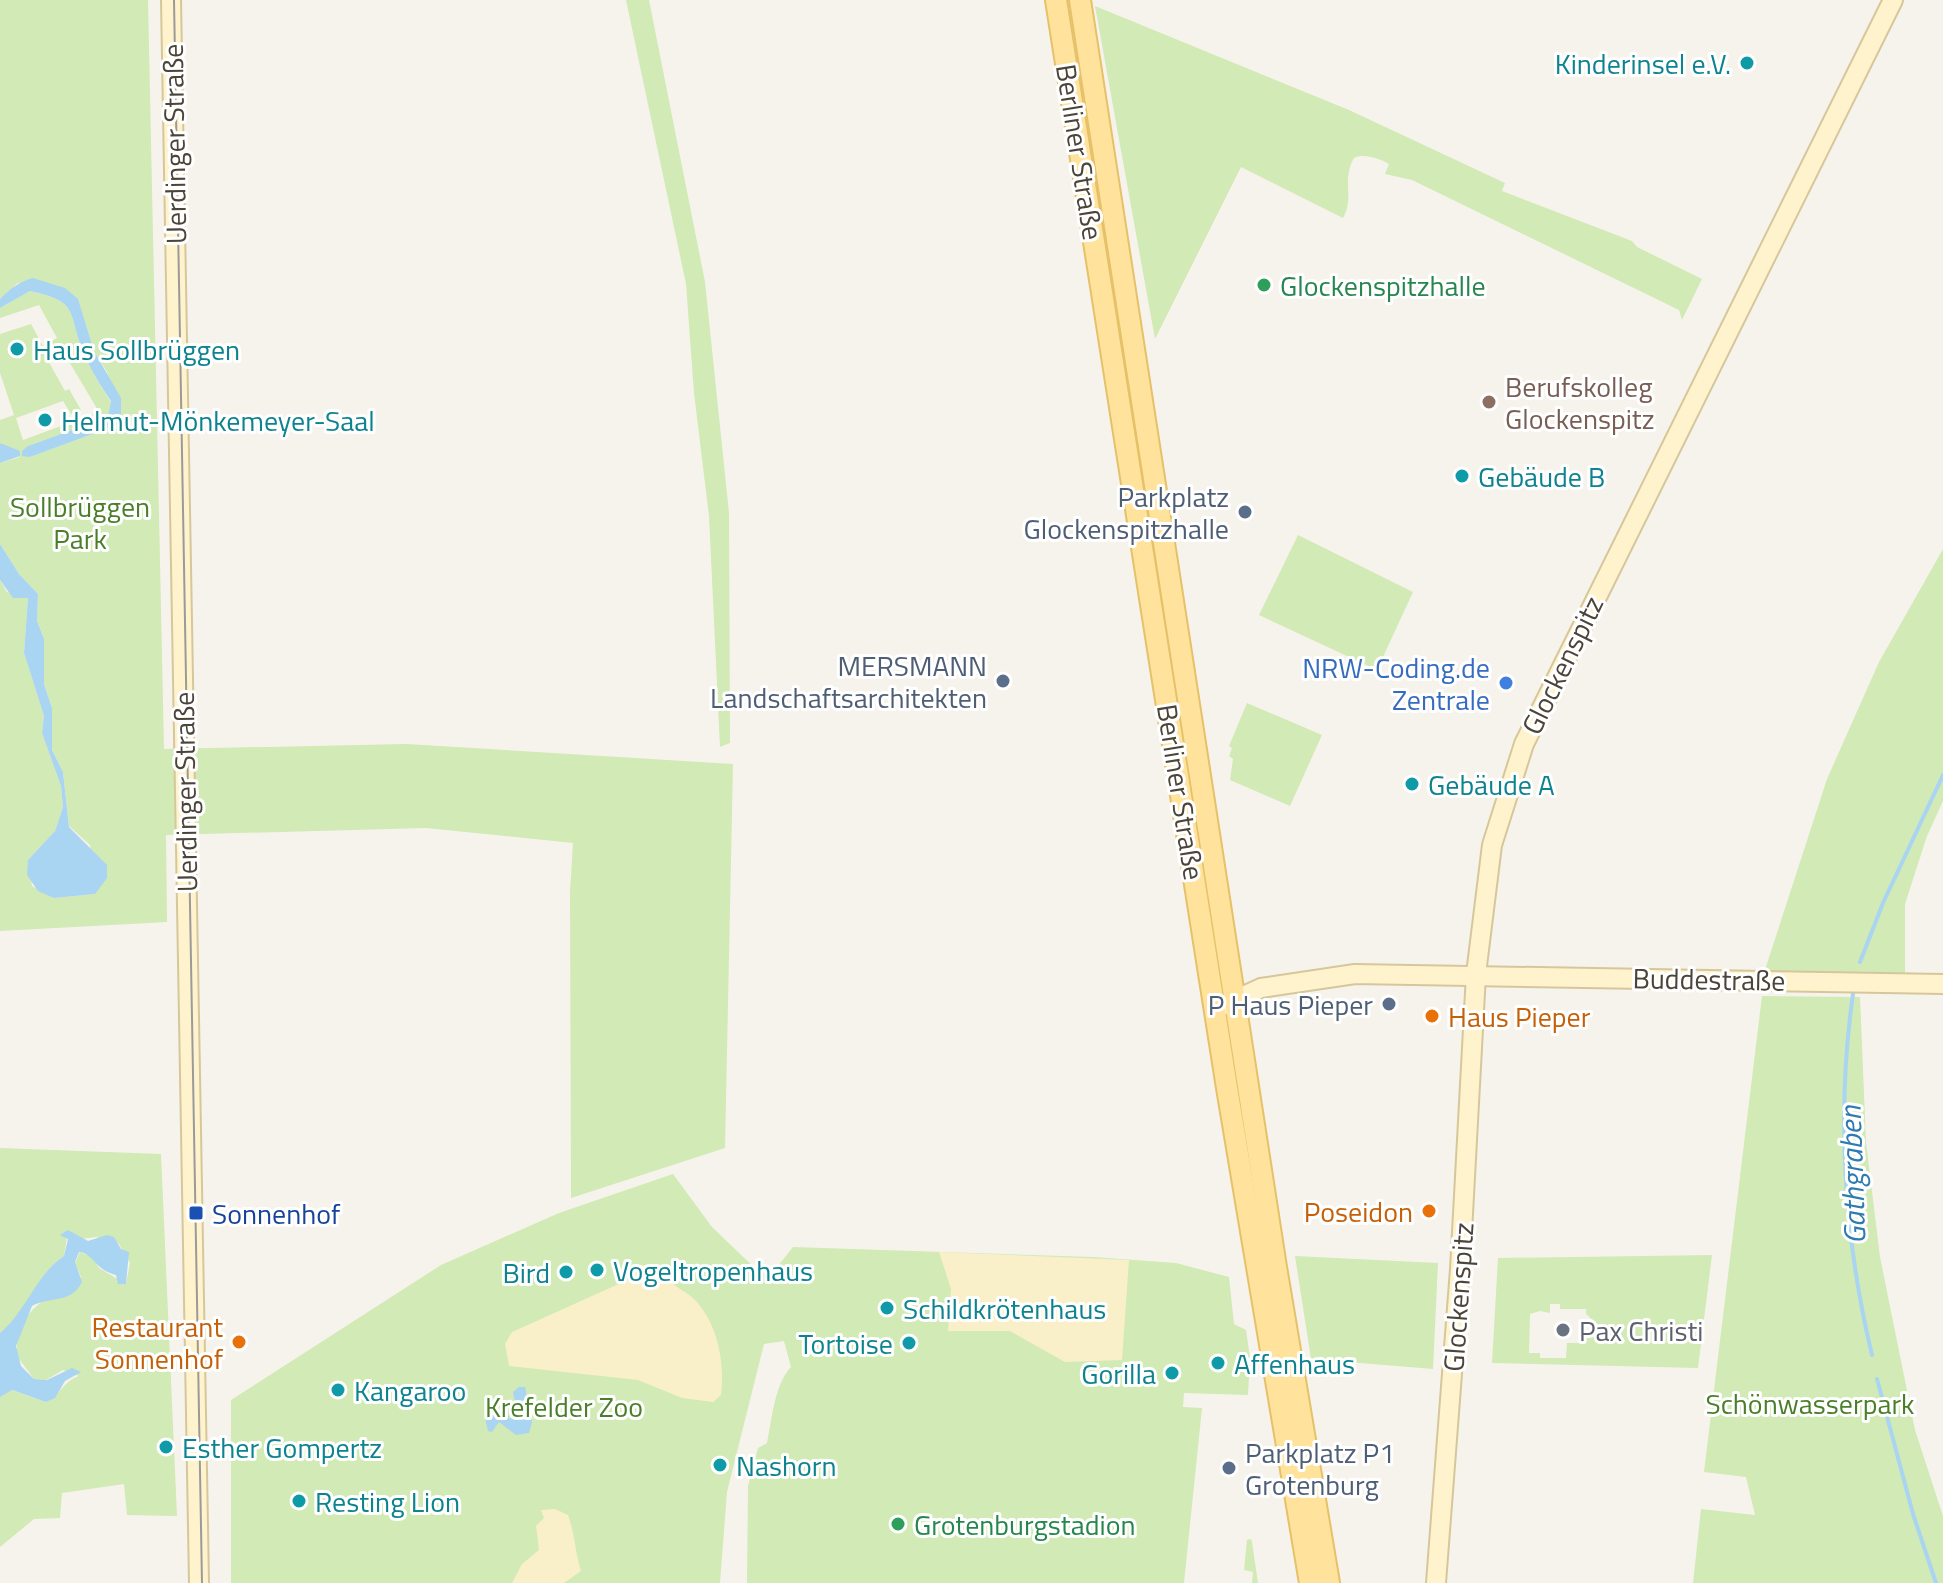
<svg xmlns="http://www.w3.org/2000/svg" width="1943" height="1583" font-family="'Titillium Web',sans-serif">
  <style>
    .green { fill: #d2eab5; fill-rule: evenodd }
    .sand { fill: #f9efc9 }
    .water { fill: #a9d4f2 }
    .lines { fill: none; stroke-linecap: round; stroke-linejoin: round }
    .stream { stroke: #a9d4f2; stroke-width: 4 }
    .secondary-casing { stroke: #d6c79b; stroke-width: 22 }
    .primary-casing { stroke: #e6c16a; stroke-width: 24 }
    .secondary { stroke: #fff3cd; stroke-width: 18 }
    .primary { stroke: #ffe39c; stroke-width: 20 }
    .tram { stroke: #9a9a9a; stroke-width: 2 }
    .culture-dot { fill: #0f9aa8; stroke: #fff; stroke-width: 3 }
    .leisure-dot { fill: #2e9e5b; stroke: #fff; stroke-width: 3 }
    .education-dot { fill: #8d6e63; stroke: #fff; stroke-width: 3 }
    .service-dot { fill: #5c6f8a; stroke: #fff; stroke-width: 3 }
    .shop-dot { fill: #3f7fe0; stroke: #fff; stroke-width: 3 }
    .food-dot { fill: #e8710a; stroke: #fff; stroke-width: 3 }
    .transit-dot { fill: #1a4fb4; stroke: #fff; stroke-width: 3 }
    .worship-dot { fill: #6b7280; stroke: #fff; stroke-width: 3 }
    .labels { text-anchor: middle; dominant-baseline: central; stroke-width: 6; stroke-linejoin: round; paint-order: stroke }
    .culture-label { font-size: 28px; fill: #0d838f; stroke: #fff; text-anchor: start }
    .street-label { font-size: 28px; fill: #4b4439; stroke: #fff }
    .leisure-label { font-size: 28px; fill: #27864d; stroke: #fff; text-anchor: start }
    .education-label { font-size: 28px; fill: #785e54; stroke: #fff; text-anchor: start }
    .service-label { font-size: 28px; fill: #4e5e75; stroke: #fff; text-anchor: end }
    .park-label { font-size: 28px; fill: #4a7f2a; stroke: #fff }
    .shop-label { font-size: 28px; fill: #366cbe; stroke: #fff; text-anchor: end }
    .food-label { font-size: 28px; fill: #c56008; stroke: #fff; text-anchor: end }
    .transit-label { font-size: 28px; fill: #164399; stroke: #fff; text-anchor: start }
    .worship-label { font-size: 28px; fill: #5b616d; stroke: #fff; text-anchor: start }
    .water-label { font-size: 30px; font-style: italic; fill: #2e7ab2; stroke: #fff }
  </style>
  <rect width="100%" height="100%" fill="#f6f3ec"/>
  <g class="green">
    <path d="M 0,0 L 148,0 L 164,749 L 407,744 L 733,764 L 725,1148 L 571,1198 L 570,892 L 573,843 L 426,828 L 166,835 L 167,922 L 0,931 L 0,580 L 7,592 L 28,598 L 24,653 L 44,716 L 42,733 L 61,786 L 63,807 L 55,831 L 28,860 L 32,886 L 54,898 L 95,894 L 90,845 L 69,826 L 63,772 L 52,750 L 52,708 L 44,684 L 44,639 L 37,621 L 38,594 L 19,574 L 0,544 L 0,463 L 20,457 L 0,443 L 0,420 L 14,415 L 0,373 L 0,334 L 31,324 L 43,346 L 57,338 L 39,305 L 0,318 L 0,308 L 30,291 C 80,302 67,311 83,351 C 90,369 100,385 111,402 L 108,417 L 28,446 L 30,457 L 114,426 L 121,416 L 107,372 L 94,351 L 78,300 L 56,285 L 18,283 L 0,299 ZM 61,348 L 99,412 L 23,440 L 16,418 L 63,401 L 71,414 L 81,410 L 69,389 L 65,391 L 46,357 Z"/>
    <path d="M 626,0 L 649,0 L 705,282 L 729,513 L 730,743 L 720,747 L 709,516 L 694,393 L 686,284 Z"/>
    <path d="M 1095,6 L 1349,110 L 1505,183 L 1502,191 L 1632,241 L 1637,247 L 1702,279 L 1682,320 L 1679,310 L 1412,180 L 1385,174 L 1389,164 C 1380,159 1364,153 1354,158 C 1341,181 1355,197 1343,218 L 1241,167 L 1155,339 Z"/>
    <path d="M 1298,535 L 1413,592 L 1377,670 L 1259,615 Z"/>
    <path d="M 1943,549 L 1943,801 L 1927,836 L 1905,904 L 1905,976 L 1763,976 L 1827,779 L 1879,662 Z"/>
    <path d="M 1247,703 L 1322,735 L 1290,806 L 1230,780 L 1233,759 L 1229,756 L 1232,748 L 1229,746 Z"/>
    <path d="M 1762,996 L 1860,997 L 1866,1142 L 1880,1257 L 1915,1430 L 1943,1516 L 1943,1583 L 1693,1583 L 1701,1509 L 1755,1515 L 1746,1477 L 1704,1472 Z"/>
    <path d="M 0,1148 L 161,1154 L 177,1516 L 127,1515 L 124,1484 L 62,1493 L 60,1518 L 34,1519 L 0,1547 L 0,1397 L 11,1390 L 46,1402 C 60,1396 62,1382 79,1376 L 63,1370 L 46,1380 L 34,1379 L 17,1356 C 13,1312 49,1296 81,1277 L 75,1263 L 80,1252 L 92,1257 L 99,1268 L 126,1284 L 130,1263 L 119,1244 L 96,1237 L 81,1239 L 68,1230 L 64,1256 C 36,1274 27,1313 0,1333 Z"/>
    <path d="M 673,1174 L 712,1227 L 760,1273 L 774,1271 L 793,1247 L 1093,1257 L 1176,1263 L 1229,1277 L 1234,1324 L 1246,1330 L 1250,1358 L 1248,1395 L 1184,1393 L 1183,1407 L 1202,1408 L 1184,1583 L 747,1583 L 748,1486 L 758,1448 L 767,1443 C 772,1420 774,1385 791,1367 L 784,1341 L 764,1344 L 727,1492 L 720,1583 L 231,1583 L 231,1400 L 441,1265 L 559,1213 Z"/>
    <path d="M 1712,1255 L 1698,1368 L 1492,1363 L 1498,1258 ZM 1550,1304 L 1560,1304 L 1560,1309 L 1586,1309 L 1586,1314 L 1600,1327 L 1586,1338 L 1586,1343 L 1567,1343 L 1566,1358 L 1540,1358 L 1540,1353 L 1529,1353 L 1530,1314 L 1540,1311 L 1550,1313 Z"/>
    <path d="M 1295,1256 L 1438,1263 L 1433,1369 L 1311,1359 Z"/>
    <path d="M 1251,1539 L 1252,1542 L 1258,1583 L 1252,1583 L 1253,1572 L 1244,1570 L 1247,1540 Z"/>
  </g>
  <g class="sand">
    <path d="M 939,1252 L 1129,1260 L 1122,1360 L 1065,1362 L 1010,1331 L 948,1331 L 951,1289 Z"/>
    <path d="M 635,1264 L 665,1269 L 672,1277 L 670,1281 C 678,1289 687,1292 695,1300 C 718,1324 725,1363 721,1395 L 713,1402 L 682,1398 L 638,1380 L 509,1366 L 505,1344 L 512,1332 L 632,1278 Z"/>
    <path d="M 555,1509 L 568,1515 C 575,1534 575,1552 581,1571 L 564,1583 L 512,1583 L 522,1564 L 539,1550 L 536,1526 L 544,1518 L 541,1510 Z"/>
  </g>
  <g class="water">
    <path d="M 33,278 L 65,288 L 78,299 L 94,351 L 121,398 L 121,416 L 114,426 L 30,457 L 22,456 L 22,451 L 28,446 L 108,417 L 111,401 C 100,385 90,369 83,351 C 67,311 80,302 30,291 L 0,308 L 0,299 C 11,288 19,282 33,278 Z"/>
    <path d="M 0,443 L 20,451 L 20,456 L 0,463 Z"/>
    <path d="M 0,544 L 19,574 L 38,594 L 37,621 L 44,639 L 44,684 L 52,708 L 52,750 L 63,772 L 69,827 L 107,865 L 107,878 L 95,894 L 54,898 L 38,891 L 27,875 L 28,860 L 55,831 L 63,807 L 61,786 L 42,733 L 44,716 L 24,653 L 28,598 L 13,598 L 0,580 Z"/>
    <path d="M 68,1230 L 88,1241 L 107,1235 L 114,1237 L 121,1249 L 129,1252 L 126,1284 L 118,1284 L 116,1275 C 95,1270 93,1253 79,1252 L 75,1262 L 82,1282 C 71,1304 50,1296 32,1306 L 16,1346 L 21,1366 L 34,1379 L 47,1380 L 72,1368 L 81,1372 L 65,1381 L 55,1398 L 46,1402 L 12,1390 L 0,1397 L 0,1333 C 26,1312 36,1274 64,1256 L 68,1239 L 60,1235 Z"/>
    <path d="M 525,1387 L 532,1422 L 529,1433 L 516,1435 L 499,1422 L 492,1432 L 488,1431 L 485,1418 L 488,1405 L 492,1405 L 495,1413 L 507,1410 L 509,1418 L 516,1420 L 521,1414 L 516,1407 L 513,1392 L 519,1387 Z"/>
  </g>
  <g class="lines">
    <g class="stream">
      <path d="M 1860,962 L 1883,903 L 1943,775"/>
      <path d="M 1853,994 C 1836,1113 1844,1239 1872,1355"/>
      <path d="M 1877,1379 L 1913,1514 L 1936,1583"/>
    </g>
    <g class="secondary-casing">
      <g id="secondary">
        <path d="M 171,0 L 199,1583"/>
        <path d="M 1224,1005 L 1261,988 L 1355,974 L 1943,984"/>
        <path d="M 1436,1583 L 1460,1269 L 1476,974 L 1492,845 L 1524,744 L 1893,0"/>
      </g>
    </g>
    <g class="primary-casing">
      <g id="primary">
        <path d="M 1056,0 L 1227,1088 L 1310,1583"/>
        <path d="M 1080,0 L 1276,1267 L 1329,1583"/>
      </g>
    </g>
    <use href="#secondary" class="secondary"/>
    <use href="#primary" class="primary"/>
    <path class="tram" d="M 174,0 L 202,1583"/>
  </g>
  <g class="culture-dot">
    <circle cx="1747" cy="63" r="8"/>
    <circle cx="17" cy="349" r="8"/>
    <circle cx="45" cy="420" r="8"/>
    <circle cx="1462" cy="476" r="8"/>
    <circle cx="1412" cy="784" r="8"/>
    <circle cx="597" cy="1270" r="8"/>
    <circle cx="566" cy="1272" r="8"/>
    <circle cx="887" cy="1308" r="8"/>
    <circle cx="909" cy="1343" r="8"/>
    <circle cx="1218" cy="1363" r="8"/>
    <circle cx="1172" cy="1373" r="8"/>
    <circle cx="338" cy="1390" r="8"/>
    <circle cx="166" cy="1447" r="8"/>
    <circle cx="720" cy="1465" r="8"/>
    <circle cx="299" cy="1501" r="8"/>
  </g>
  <g class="leisure-dot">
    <circle cx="1264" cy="285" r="8"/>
    <circle cx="898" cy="1524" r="8"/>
  </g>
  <circle class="education-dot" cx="1489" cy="402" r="8"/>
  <g class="service-dot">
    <circle cx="1245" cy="512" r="8"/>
    <circle cx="1003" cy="681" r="8"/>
    <circle cx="1389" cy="1004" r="8"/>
    <circle cx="1229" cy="1468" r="8"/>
  </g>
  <circle class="shop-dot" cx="1506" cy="683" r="8"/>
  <g class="food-dot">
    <circle cx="1432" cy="1016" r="8"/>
    <circle cx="1429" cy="1211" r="8"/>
    <circle cx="239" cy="1342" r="8"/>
  </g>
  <rect class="transit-dot" x="188" y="1205" width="16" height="16" rx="4"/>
  <circle class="worship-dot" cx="1563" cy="1330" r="8"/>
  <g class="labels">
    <g class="culture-label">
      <text x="1731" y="63" text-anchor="end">Kinderinsel e.V.</text>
      <text x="33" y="349">Haus Sollbrüggen</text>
      <text x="61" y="420">Helmut-Mönkemeyer-Saal</text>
      <text x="1478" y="476">Gebäude B</text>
      <text x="1428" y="784">Gebäude A</text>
      <text x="613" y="1270">Vogeltropenhaus</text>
      <text x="550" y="1272" text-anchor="end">Bird</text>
      <text x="903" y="1308">Schildkrötenhaus</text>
      <text x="893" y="1343" text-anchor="end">Tortoise</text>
      <text x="1234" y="1363">Affenhaus</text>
      <text x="1156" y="1373" text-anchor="end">Gorilla</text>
      <text x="354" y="1390">Kangaroo</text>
      <text x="182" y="1447">Esther Gompertz</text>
      <text x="736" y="1465">Nashorn</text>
      <text x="315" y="1501">Resting Lion</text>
    </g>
    <g class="street-label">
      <text transform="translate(174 144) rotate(-91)">Uerdinger Straße</text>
      <text transform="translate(1080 152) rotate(81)">Berliner Straße</text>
      <text transform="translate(1562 665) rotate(-64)">Glockenspitz</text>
      <text transform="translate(185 792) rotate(-91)">Uerdinger Straße</text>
      <text transform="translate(1181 792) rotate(81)">Berliner Straße</text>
      <text transform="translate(1709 979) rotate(1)">Buddestraße</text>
      <text transform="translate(1458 1297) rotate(-86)">Glockenspitz</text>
    </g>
    <g class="leisure-label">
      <text x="1280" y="285">Glockenspitzhalle</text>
      <text x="914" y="1524">Grotenburgstadion</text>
    </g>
    <g class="education-label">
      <text x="1505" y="386">Berufskolleg<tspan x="1505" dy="32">Glockenspitz</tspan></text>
    </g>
    <g class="service-label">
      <text x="1229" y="496">Parkplatz<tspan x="1229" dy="32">Glockenspitzhalle</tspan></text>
      <text x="987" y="665">MERSMANN<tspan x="987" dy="32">Landschaftsarchitekten</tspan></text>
      <text x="1373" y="1004">P Haus Pieper</text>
      <text x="1245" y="1452" text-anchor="start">Parkplatz P1<tspan x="1245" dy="32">Grotenburg</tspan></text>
    </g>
    <g class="park-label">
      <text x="80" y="506">Sollbrüggen<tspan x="80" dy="32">Park</tspan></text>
      <text x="1810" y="1403">Schönwasserpark</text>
      <text x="564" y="1406">Krefelder Zoo</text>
    </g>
    <g class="shop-label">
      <text x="1490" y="667">NRW-Coding.de<tspan x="1490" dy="32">Zentrale</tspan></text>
    </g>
    <g class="food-label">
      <text x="1448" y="1016" text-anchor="start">Haus Pieper</text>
      <text x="1413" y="1211">Poseidon</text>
      <text x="223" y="1326">Restaurant<tspan x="223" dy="32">Sonnenhof</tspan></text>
    </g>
    <g class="transit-label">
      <text x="212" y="1213">Sonnenhof</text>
    </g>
    <g class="worship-label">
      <text x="1579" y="1330">Pax Christi</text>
    </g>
    <g class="water-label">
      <text transform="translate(1852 1175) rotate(-92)">Gathgraben</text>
    </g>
  </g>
</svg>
